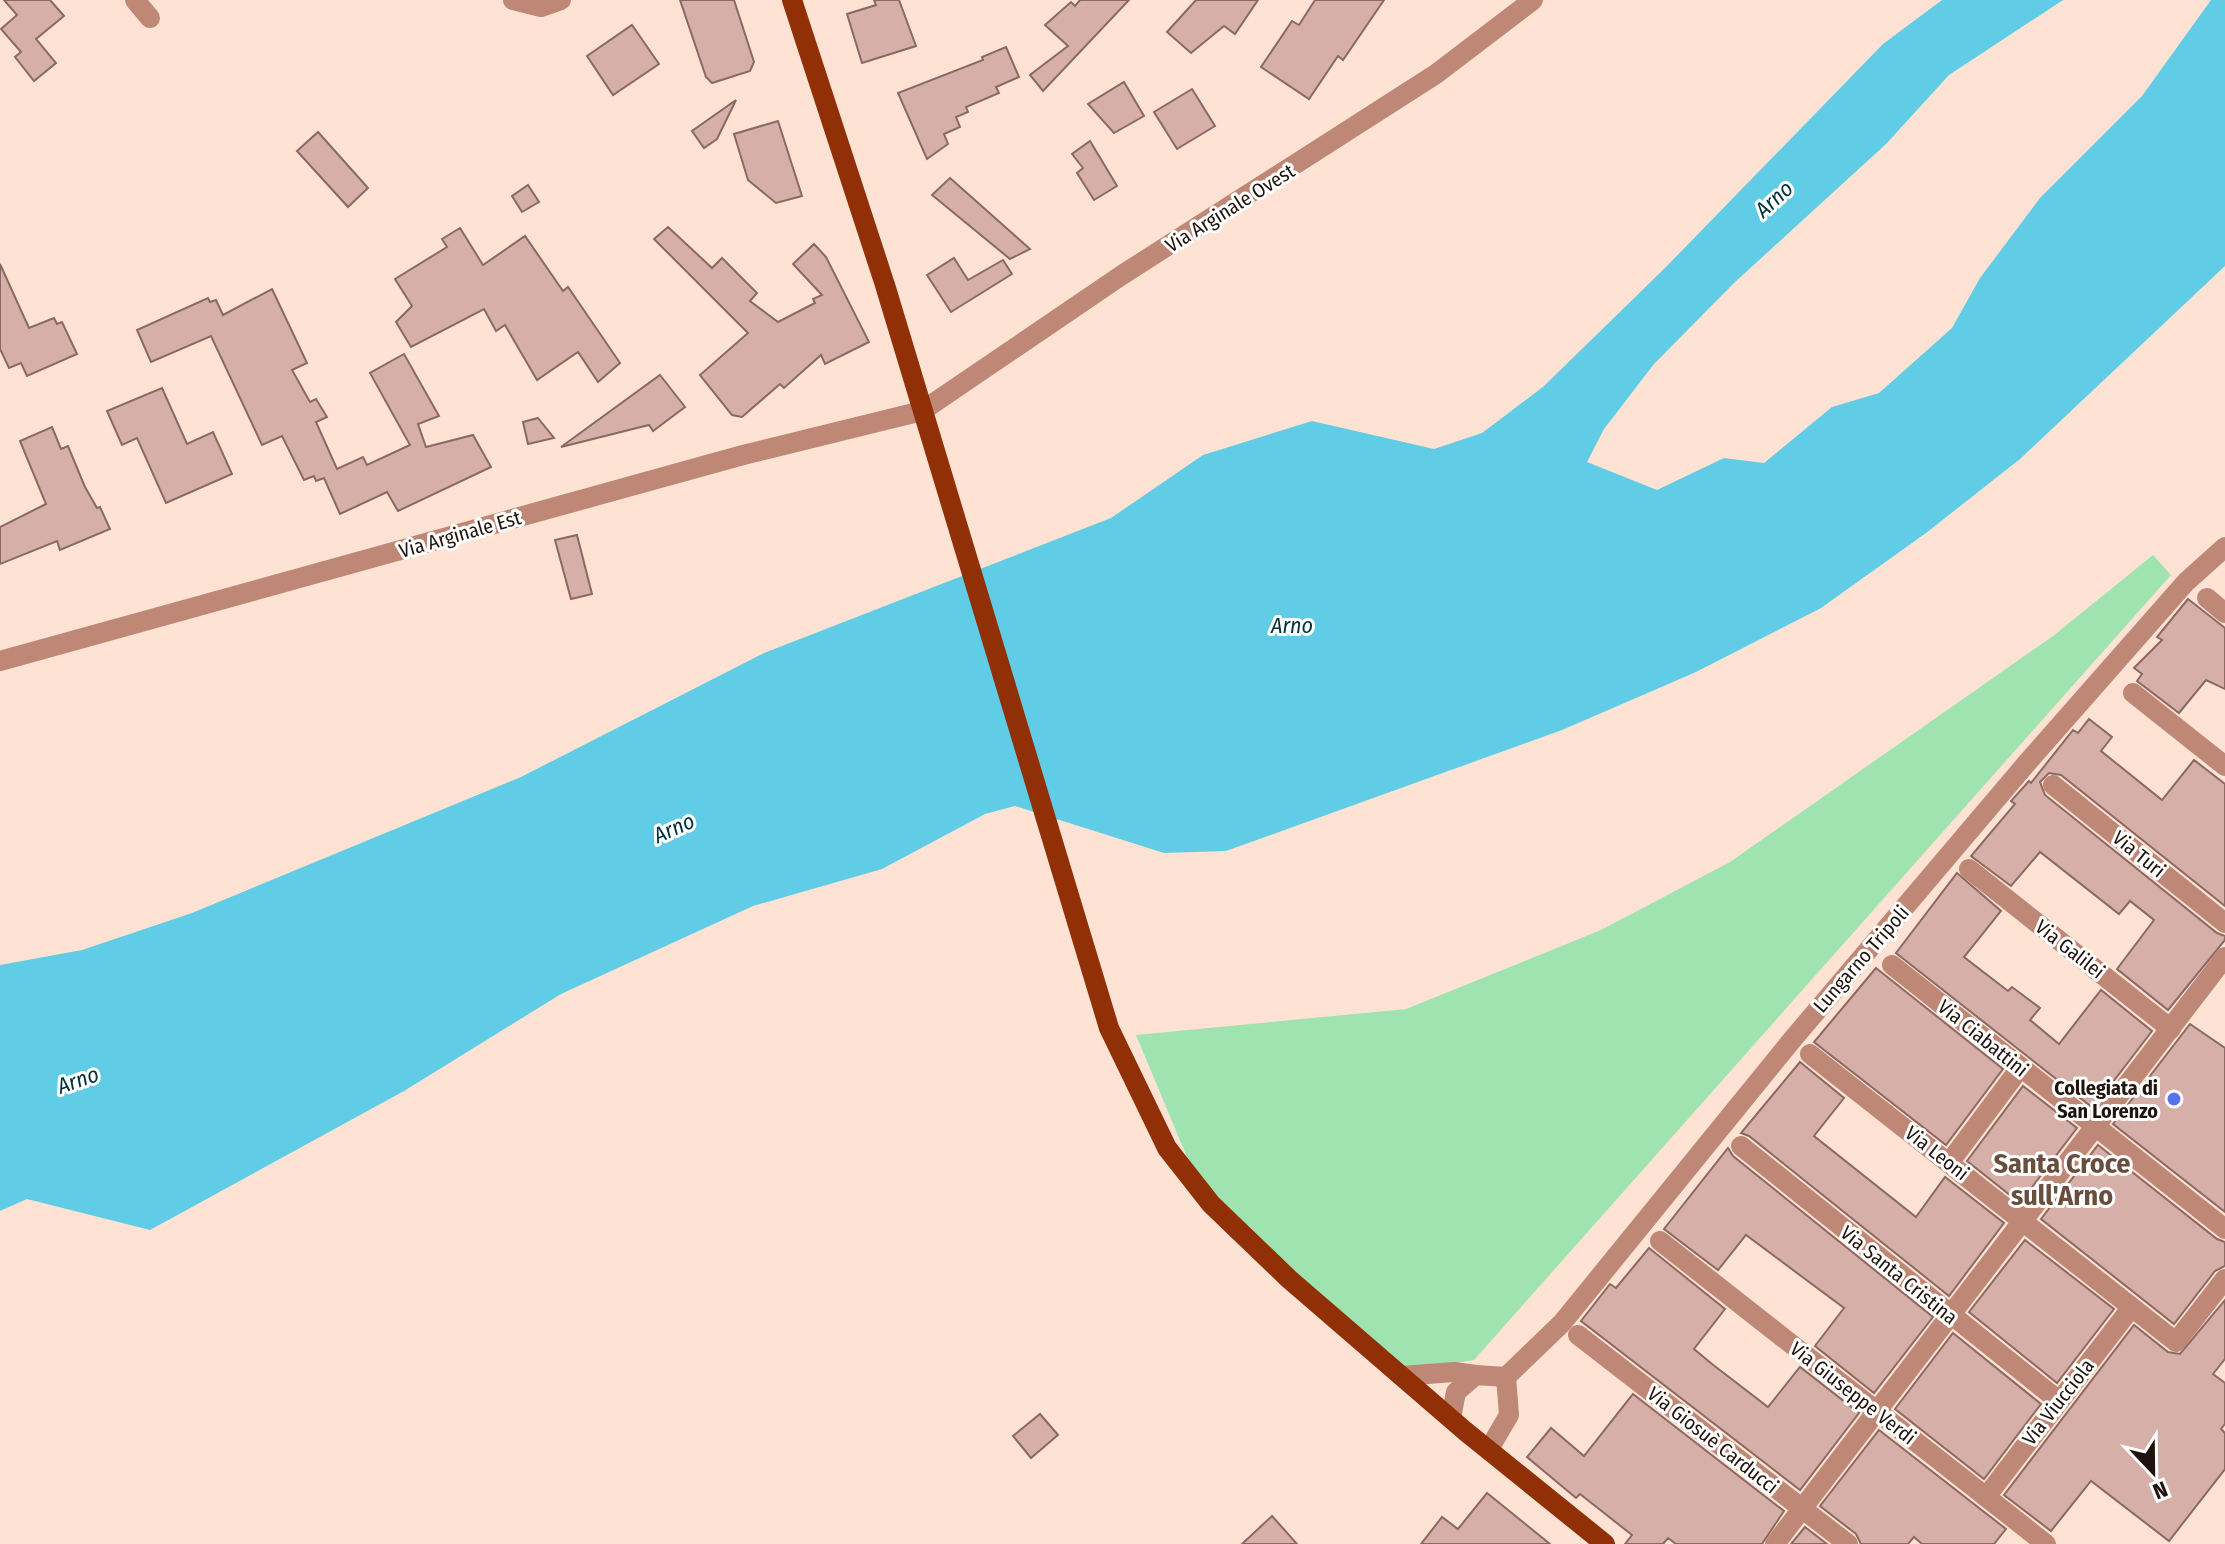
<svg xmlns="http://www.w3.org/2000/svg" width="2225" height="1544" font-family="'Fira Sans Condensed',sans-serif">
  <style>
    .green { fill: #9fe3b0 }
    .water { fill: #61cce5 }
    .building { fill: #d6b0a8; stroke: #8b6962; stroke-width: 2 }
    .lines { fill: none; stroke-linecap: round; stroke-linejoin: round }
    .minor { stroke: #bf8876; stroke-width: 20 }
    .major { stroke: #912f06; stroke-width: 20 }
    .poi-dot { fill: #5773e9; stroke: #fff; stroke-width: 3 }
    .labels { text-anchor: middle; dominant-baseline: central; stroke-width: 6; stroke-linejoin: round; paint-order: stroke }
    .street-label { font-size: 20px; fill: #1f140d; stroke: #fff }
    .poi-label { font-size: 20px; font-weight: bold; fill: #1f140d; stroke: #fff; text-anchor: end }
    .water-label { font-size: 22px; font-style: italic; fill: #00323d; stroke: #fff }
    .district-label { font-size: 28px; font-weight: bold; fill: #6a4e3d; stroke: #fff }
  </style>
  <rect width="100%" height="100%" fill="#fee3d4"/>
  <path class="green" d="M 2153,555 L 2171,575 L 1474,1360 L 1399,1372 L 1194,1174 L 1136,1035 L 1406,1009 L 1601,930 L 1730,862 L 2053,636 Z"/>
  <path class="water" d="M 1942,0 L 2063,0 L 1949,75 L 1886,144 L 1734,283 L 1654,364 L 1604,429 L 1587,462 L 1657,490 L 1724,458 L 1764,463 L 1832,407 L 1879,393 L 1952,328 L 1980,278 L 2040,198 L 2142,96 L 2211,0 L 2225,0 L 2225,266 L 2020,459 L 1926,533 L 1821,608 L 1696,672 L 1562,730 L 1226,851 L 1164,853 L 1015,806 L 985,814 L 882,869 L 753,906 L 561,994 L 404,1091 L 150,1230 L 27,1199 L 0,1211 L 0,965 L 82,950 L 192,913 L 521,777 L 764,653 L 1111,518 L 1203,455 L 1312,421 L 1434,449 L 1482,433 L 1543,387 L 1666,267 L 1883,44 Z"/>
  <g class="building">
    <path d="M 4,0 L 50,0 L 64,16 L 36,39 L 56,63 L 34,81 L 15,57 L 21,52 L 1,29 L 17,15 Z"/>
    <path d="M 680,0 L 734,0 L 754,62 L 750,71 L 712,83 L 706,77 Z"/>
    <path d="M 874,0 L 899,0 L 916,46 L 862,63 L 847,14 L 876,5 Z"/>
    <path d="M 1080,0 L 1129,0 L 1043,91 L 1030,75 L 1068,46 L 1045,25 L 1071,2 L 1075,6 Z"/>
    <path d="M 1196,0 L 1258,0 L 1235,34 L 1224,26 L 1191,53 L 1167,32 Z"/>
    <path d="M 1315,0 L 1384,0 L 1343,60 L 1338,56 L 1309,99 L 1261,67 L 1292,21 L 1299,25 Z"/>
    <path d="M 632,25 L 659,64 L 613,95 L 587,56 Z"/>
    <path d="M 1006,47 L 1019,77 L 996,87 L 999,93 L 966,107 L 968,112 L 956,117 L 960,127 L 944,134 L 948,144 L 927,159 L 898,93 L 983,60 L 982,57 Z"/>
    <path d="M 1124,82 L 1144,116 L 1114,133 L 1088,104 Z"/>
    <path d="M 1192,89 L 1215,126 L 1177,149 L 1154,112 Z"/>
    <path d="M 736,100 L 717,139 L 704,148 L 692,131 Z"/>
    <path d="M 778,121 L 802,196 L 776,203 L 748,180 L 734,134 Z"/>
    <path d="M 318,132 L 368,188 L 348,207 L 297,151 Z"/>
    <path d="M 1090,141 L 1117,186 L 1094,200 L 1077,173 L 1083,168 L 1072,154 Z"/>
    <path d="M 950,178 L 1030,249 L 1010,259 L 932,195 Z"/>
    <path d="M 528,185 L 539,202 L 522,212 L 512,196 Z"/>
    <path d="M 668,227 L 712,268 L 722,258 L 757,293 L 750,301 L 778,322 L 815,303 L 813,299 L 822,295 L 793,264 L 814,244 L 826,257 L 869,342 L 825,364 L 821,355 L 784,388 L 780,384 L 742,417 L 732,415 L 700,375 L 748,333 L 654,239 Z"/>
    <path d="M 460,228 L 483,265 L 525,236 L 563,291 L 568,287 L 620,363 L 598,382 L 578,352 L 537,380 L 505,325 L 496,331 L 484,309 L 411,347 L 396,322 L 412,306 L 395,279 L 447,247 L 442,239 Z"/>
    <path d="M 954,258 L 968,280 L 1003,260 L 1012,274 L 951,312 L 927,275 Z"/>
    <path d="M 0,264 L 29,328 L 54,318 L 57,324 L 62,322 L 77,354 L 27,376 L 21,363 L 9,368 L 0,349 Z"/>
    <path d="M 272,289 L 307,363 L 292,370 L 310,402 L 316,399 L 327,417 L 316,422 L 337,469 L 363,457 L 367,465 L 410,445 L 370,373 L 404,354 L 439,416 L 418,424 L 426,447 L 473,435 L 491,467 L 398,511 L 387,492 L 340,514 L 324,478 L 316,481 L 314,476 L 304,480 L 282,436 L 262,445 L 211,336 L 151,362 L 137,330 L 208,298 L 210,302 L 216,300 L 223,315 Z"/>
    <path d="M 660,375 L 685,407 L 653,431 L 649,425 L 561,447 Z"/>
    <path d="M 162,388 L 187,444 L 213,432 L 232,474 L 166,503 L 137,438 L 122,445 L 107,411 Z"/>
    <path d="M 538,418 L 554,438 L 528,444 L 523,422 Z"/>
    <path d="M 52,427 L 61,449 L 68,446 L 85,487 L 97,508 L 100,507 L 110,529 L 60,550 L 57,541 L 0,564 L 0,527 L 46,504 L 20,441 Z"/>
    <path d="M 577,535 L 592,594 L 571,599 L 555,540 Z"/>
    <path d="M 2188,599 L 2225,628 L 2225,689 L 2206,680 L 2179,713 L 2137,681 L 2142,674 L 2134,668 L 2162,640 L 2157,637 Z"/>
    <path d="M 2089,719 L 2112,737 L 2101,751 L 2162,800 L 2194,760 L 2225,784 L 2225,906 L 2061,775 L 2049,773 L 2040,782 L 2045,795 L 2217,933 L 2225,936 L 2225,940 L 2168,1010 L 2117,969 L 2154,920 L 2130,901 L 2119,914 L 2040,852 L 2011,886 L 1971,856 L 2015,804 L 2011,801 L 2029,781 L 2031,783 L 2073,730 L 2078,733 Z"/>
    <path d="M 1957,873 L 2001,911 L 1964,957 L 2008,991 L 2012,987 L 2040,1008 L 2030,1020 L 2059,1044 L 2101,990 L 2152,1031 L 2093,1108 L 1896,953 Z"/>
    <path d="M 1876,968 L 2003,1069 L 1946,1145 L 1814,1042 Z"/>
    <path d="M 2190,1024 L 2225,1048 L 2225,1212 L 2113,1124 Z"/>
    <path d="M 1800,1062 L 1844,1098 L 1814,1136 L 1916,1217 L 1945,1177 L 2004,1223 L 1949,1296 L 1749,1136 L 1741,1133 Z"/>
    <path d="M 2023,1086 L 2077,1128 L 2020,1203 L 1967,1161 Z"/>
    <path d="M 2098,1145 L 2217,1239 L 2225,1242 L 2225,1266 L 2215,1271 L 2174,1324 L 2041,1219 Z"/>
    <path d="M 1728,1148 L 1733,1156 L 1933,1317 L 1874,1393 L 1815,1346 L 1844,1308 L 1746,1235 L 1718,1270 L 1664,1229 Z"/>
    <path d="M 2025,1240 L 2114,1309 L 2057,1383 L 1969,1312 Z"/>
    <path d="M 1649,1248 L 1725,1309 L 1694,1349 L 1712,1364 L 1768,1407 L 1800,1367 L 1859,1413 L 1800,1490 L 1581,1321 L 1610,1284 L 1616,1288 Z"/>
    <path d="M 2225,1300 L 2225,1359 L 2213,1374 L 2225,1383 L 2225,1424 L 2221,1429 L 2225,1433 L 2225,1469 L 2169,1541 L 2091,1481 L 2051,1531 L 2004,1495 L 2134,1325 L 2168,1352 L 2180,1354 Z"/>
    <path d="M 1953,1333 L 2041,1404 L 1984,1479 L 1895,1409 Z"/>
    <path d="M 1633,1394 L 1784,1511 L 1762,1544 L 1676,1544 L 1668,1538 L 1663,1544 L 1625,1544 L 1632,1535 L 1580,1494 L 1576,1498 L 1527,1457 L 1551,1428 L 1584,1456 Z"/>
    <path d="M 1040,1414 L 1058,1435 L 1031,1458 L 1013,1436 Z"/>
    <path d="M 1879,1430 L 2006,1529 L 1994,1544 L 1922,1544 L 1914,1537 L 1908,1544 L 1861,1544 L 1856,1534 L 1820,1506 Z"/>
    <path d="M 1487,1493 L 1550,1544 L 1421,1544 L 1442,1517 L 1458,1529 Z"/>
    <path d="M 1272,1516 L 1297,1544 L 1242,1544 Z"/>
    <path d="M 1805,1527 L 1827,1544 L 1791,1544 Z"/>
  </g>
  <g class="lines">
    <g class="minor">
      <path d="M 135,0 L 150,18"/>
      <path d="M 513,0 L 541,7 L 561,0"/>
      <path d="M 2207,598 L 2225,613"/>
      <path d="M 0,661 L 743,455 L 922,411 L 1122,275 L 1436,74 L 1533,0"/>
      <path d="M 2133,693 L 2225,766"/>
      <path d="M 2053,785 L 2225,923"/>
      <path d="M 1969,869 L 2171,1029"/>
      <path d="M 1892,965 L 2225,1229"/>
      <path d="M 1810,1054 L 2176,1342 L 2225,1279"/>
      <path d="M 1741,1146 L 2059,1401"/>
      <path d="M 1949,1163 L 2020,1068"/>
      <path d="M 1660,1241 L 2046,1544"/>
      <path d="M 1578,1335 L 1848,1544"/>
      <path d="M 1401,1376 L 1454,1372 L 1476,1375"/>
      <path d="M 1506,1377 L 1562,1323 L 1792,1040 L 2026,764 L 2186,582 L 2225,547"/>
      <path d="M 1451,1418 L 1456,1392 L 1476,1375 L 1506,1377"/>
      <path d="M 1489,1449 L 1509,1415 L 1506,1377"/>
      <path d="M 1986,1497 L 2131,1308"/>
      <path d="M 1775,1544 L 2225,957"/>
    </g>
    <path class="major" d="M 792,0 L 885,285 L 1109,1028 L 1167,1148 L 1211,1204 L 1289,1279 L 1465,1431 L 1605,1544"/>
  </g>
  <circle class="poi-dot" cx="2174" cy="1099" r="8"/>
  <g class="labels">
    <g class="street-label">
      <text transform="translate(1230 208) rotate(-32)">Via Arginale Ovest</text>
      <text transform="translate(460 534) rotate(-16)">Via Arginale Est</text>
      <text transform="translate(2139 854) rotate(39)">Via Turi</text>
      <text transform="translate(2070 949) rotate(38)">Via Galilei</text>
      <text transform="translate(1861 959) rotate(-49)">Lungarno Tripoli</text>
      <text transform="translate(1983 1038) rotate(39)">Via Ciabattini</text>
      <text transform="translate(1937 1153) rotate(38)">Via Leoni</text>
      <text transform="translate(1899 1275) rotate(39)">Via Santa Cristina</text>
      <text transform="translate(1853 1393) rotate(38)">Via Giuseppe Verdi</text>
      <text transform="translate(2058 1402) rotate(-52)">Via Viucciola</text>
      <text transform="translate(1713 1440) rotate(38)">Via Giosuè Carducci</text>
    </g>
    <g class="poi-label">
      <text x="2158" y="1088">Collegiata di<tspan x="2158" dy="23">San Lorenzo</tspan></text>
    </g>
    <g class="water-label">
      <text transform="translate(1774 199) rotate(-42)">Arno</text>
      <text x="1292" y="625">Arno</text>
      <text transform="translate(674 828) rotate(-24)">Arno</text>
      <text transform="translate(78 1080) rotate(-19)">Arno</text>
    </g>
    <g class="district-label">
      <text x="2062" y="1163">Santa Croce<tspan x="2062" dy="32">sull'Arno</tspan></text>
    </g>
  </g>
  <g transform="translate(2153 1472) rotate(158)" stroke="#ffffff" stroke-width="6" paint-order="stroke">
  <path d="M0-6L14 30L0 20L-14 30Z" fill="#1f140d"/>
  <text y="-12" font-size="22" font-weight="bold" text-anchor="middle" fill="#1f140d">N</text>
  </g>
</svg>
